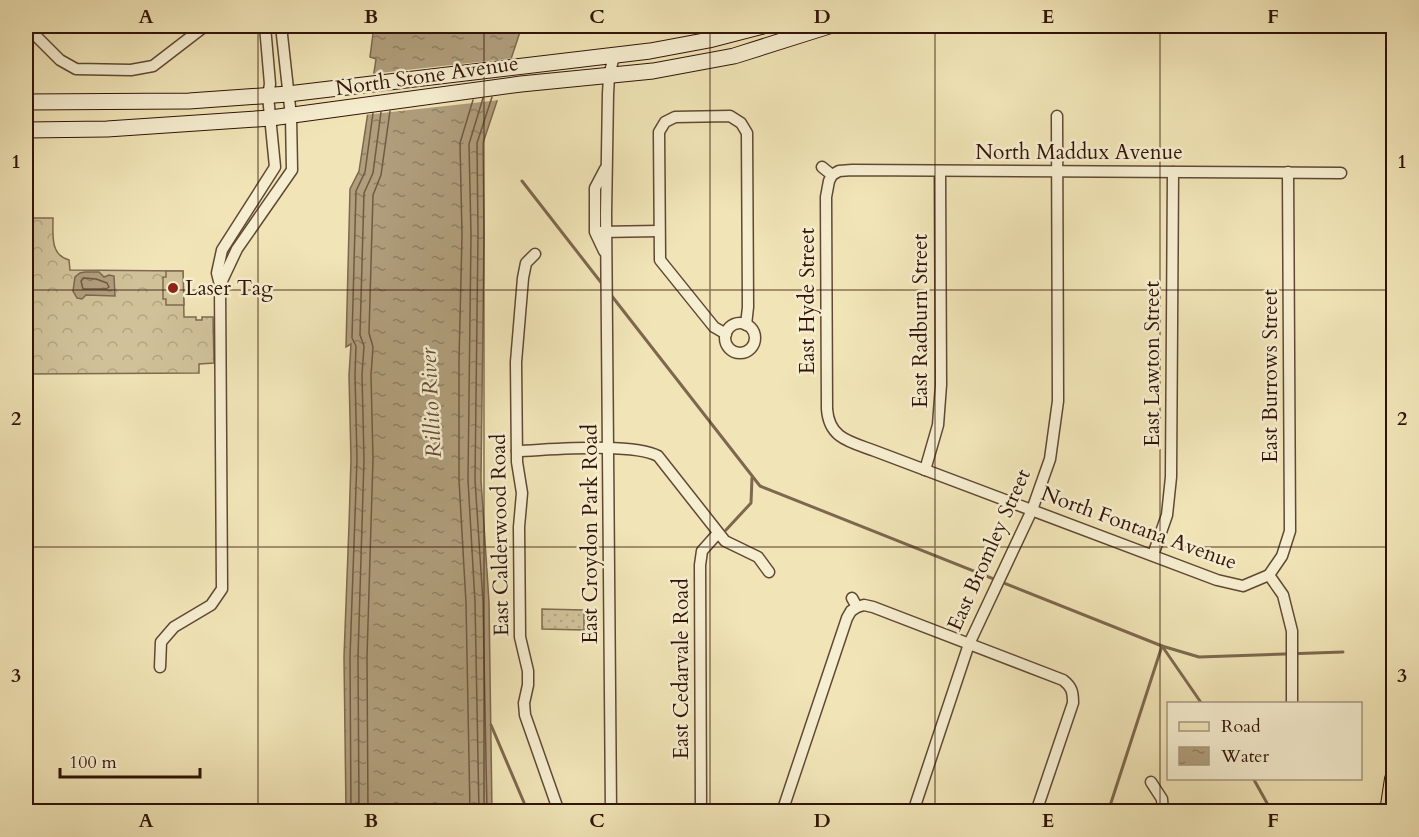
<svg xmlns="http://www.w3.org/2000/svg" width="1419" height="837" font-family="Cardo,serif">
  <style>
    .grass { fill: url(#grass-dots); stroke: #806a50; stroke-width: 1.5 }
    .forest { fill: url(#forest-crowns); stroke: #806a50; stroke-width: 1.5 }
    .pitch { fill: #d0c199; stroke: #806a50; stroke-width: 1.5 }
    .water { fill: url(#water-ripples); stroke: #7d674e; stroke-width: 1.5 }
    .pier { fill: #f1e5b7 }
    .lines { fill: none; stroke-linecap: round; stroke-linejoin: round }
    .shore { stroke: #705942; stroke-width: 1.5 }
    .stream { stroke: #7d674e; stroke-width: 3 }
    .minor-casing { stroke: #614834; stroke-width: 13 }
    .secondary-casing { stroke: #311408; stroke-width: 17 }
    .primary-casing { stroke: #311408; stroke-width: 20 }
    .minor { stroke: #f6eed0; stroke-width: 10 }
    .secondary { stroke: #f6eed0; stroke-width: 15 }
    .primary { stroke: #f1e5b7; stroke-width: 18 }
    .grid { fill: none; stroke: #311408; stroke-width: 1.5; stroke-opacity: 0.55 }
    .poi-dot { fill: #8f2418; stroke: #f6eed0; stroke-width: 2 }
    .labels { text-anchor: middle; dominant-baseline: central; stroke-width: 5; stroke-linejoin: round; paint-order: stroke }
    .street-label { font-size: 21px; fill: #311408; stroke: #f6eed0 }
    .poi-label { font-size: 21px; fill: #311408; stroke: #f6eed0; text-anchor: start }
    .water-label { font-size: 22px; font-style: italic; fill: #644b36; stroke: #f6eed0 }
    .neatline { fill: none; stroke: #311408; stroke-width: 2 }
    .grid-label { font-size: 20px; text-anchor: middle; font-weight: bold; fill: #311408 }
  </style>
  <defs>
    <pattern id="grass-dots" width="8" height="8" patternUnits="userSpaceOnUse" patternTransform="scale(1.5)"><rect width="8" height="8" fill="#d0c199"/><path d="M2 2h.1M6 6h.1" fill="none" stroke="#b3a582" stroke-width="1.8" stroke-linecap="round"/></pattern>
    <pattern id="forest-crowns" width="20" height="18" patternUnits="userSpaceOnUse" patternTransform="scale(1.5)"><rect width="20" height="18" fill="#d0c199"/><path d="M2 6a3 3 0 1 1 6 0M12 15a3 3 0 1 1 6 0" fill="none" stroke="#b3a582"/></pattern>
    <pattern id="water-ripples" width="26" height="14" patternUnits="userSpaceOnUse" patternTransform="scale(1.5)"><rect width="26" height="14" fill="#b09e7c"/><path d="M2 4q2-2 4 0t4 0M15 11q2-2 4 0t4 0" fill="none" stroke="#908064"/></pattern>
  </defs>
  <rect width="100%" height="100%" fill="#f1e5b7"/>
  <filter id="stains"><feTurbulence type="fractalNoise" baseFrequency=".00333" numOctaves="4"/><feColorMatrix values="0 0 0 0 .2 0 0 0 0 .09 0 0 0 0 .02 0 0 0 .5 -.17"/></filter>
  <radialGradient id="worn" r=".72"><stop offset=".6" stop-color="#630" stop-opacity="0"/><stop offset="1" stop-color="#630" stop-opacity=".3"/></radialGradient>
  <path class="grass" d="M 542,609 L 584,610 L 584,630 L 542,629 Z"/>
  <path class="forest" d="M 26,218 L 53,218 C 53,235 50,255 69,260 L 70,270 L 183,271 L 184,317 L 196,317 L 196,320 L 202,320 L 202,317 L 213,317 L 214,363 L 199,364 L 199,373 L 26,374 Z"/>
  <path class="pitch" d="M 166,271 L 183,271 L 184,305 L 166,305 L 166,299 L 163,299 L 163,277 L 166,277 Z"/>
  <g class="water">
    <path d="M 374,26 L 522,26 L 483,143 L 484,235 L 481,480 L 489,602 L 492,811 L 346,812 L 344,657 L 349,525 L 351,459 L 349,375 L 351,344 L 346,347 L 350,189 L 359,171 L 376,59 L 370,57 Z"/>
    <path d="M 85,272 L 99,272 L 104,277 L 109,275 L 114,276 L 115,296 L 86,295 L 82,299 L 77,298 L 73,291 L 75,277 L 80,273 Z"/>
  </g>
  <path class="pier" d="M 514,58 L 500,100 L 364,115 L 370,74 Z"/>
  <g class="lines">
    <g class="shore">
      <path d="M 84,278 L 96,279 L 107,283 L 109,287 L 106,289 L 83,289 L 81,281 Z"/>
      <path d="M 351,812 L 350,657 L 357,459 L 355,375 L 356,346 L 352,338 L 356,191 L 365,172 L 373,113"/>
      <path d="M 359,812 L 358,657 L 364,459 L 362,375 L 364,346 L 360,335 L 364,193 L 373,173 L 381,112"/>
      <path d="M 368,812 L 367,657 L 373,459 L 371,375 L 373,347 L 369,333 L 373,195 L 381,175 L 390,111"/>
      <path d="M 470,812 L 466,603 L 459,480 L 459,361 L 462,235 L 460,143 L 473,100"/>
      <path d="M 479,812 L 475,602 L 468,480 L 471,235 L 469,144 L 483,98"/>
      <path d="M 487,812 L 483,602 L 475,480 L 478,235 L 477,143 L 492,97"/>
    </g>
    <g class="stream">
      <path d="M 522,181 L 603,285"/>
      <path d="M 611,295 L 760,486 L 1162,646 L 1202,704"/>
      <path d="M 726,530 L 751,503 L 752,478"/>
      <path d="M 491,725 L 528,812"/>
      <path d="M 1253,778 L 1272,812"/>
      <path d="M 1108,812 L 1162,646 L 1199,657 L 1343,652"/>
    </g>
    <g class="minor-casing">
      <g id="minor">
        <path d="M 26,26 L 60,60 L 76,69 L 131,70 L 153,66 L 205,26"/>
        <path d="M 822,167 L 832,175 L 839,171 L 852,170 L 1341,173"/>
        <path d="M 832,175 L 829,181 L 826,197 L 827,409 C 829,439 851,442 875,451 L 1217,580 L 1243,586 L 1269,575"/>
        <path d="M 599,232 L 659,231"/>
        <path d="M 604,251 L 595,232 L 595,188 L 605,169"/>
        <path d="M 535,254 L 526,263 L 523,278 L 516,362 L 517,462 L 522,493 L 519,527 L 520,637 L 528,671 L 528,685 L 524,703 L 525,715 L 559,812"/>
        <path d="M 220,285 L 237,249 L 292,170 L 291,116 L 281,26"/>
        <circle cx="740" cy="338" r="15"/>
        <path d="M 726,334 L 714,327 L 660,260 L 659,132 L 665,122 L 675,117 L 730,116 L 741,123 L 747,133 L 748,307 L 746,325"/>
        <path d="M 517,451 C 549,450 633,442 658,456 L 725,541 L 758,557 L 769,572"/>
        <path d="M 925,470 L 938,425 L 941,385 L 940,171"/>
        <path d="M 1153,555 L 1167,515 L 1171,477 L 1173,172"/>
        <path d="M 1269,575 L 1282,556 L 1290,531 L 1288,172"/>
        <path d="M 1269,575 L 1283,595 L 1292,631 L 1292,704"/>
        <path d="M 857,607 L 864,605 L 873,607 L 1063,680 C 1072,687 1073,692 1073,703 L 1036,812"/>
        <path d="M 160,667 L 161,642 L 174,627 L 211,605 L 222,589 L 220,285 L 217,273 L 222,250 L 275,167 L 268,96 L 270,84 L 265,26"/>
        <path d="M 1151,782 L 1162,799 L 1163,812"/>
        <path d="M 611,812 L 606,214 L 608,94 L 609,76 L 614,56"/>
        <path d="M 701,812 L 700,565 L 702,551 L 718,533"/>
        <path d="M 782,812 L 847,618 L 851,611 L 857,607 L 852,598"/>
        <path d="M 913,812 L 969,644 L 1032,510 L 1050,459 L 1058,401 L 1057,116"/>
      </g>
    </g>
    <g class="secondary-casing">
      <g id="secondary">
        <path d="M 26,102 L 189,101 L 288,94 L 650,51 L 709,40 L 763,26"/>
        <path d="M 26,130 L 107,129 L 271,118 L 521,84 L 653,71 L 734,56 L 829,26"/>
      </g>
    </g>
    <g class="primary-casing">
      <path id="primary" d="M 1389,812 L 1394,779"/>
    </g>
    <use href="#minor" class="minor"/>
    <use href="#secondary" class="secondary"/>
    <use href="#primary" class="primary"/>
  </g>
  <path class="grid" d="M 258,26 L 258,812M 484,26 L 484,812M 710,26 L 710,812M 935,26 L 935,812M 1160,26 L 1160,812M 26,290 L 1394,290M 26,547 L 1394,547"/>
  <circle class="poi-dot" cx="173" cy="288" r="6"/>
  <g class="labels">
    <g class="street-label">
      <text transform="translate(427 76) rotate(-8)">North Stone Avenue</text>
      <text x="1079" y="152">North Maddux Avenue</text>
      <text transform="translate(807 301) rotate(-90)">East Hyde Street</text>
      <text transform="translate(920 321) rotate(-90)">East Radburn Street</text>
      <text transform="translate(1152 364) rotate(-90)">East Lawton Street</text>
      <text transform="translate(1270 376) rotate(-90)">East Burrows Street</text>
      <text transform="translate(1139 528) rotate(20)">North Fontana Avenue</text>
      <text transform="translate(590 534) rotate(-90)">East Croydon Park Road</text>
      <text transform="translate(500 535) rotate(-91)">East Calderwood Road</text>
      <text transform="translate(989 550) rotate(-66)">East Bromley Street</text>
      <text transform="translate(681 669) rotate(-90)">East Cedarvale Road</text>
    </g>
    <g class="poi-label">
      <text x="185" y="288">Laser Tag</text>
    </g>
    <g class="water-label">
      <text transform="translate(431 403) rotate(-93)">Rillito River</text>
    </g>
  </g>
  <rect width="1419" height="837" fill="none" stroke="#f1e5b7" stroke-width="66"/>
  <rect x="1167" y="702" width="195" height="78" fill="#f6eed0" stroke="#a79780" stroke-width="1.5"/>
  <rect x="1179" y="722" width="30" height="9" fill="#f1e5b7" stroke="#a79780" stroke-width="1.5"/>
  <text x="1221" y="732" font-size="18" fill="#311408">Road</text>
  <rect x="1179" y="747" width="30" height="18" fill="url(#water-ripples)" stroke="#a79780" stroke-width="1.5"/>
  <text x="1221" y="762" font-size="18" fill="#311408">Water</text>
  <path d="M60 768v9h140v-9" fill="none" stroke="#311408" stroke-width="3"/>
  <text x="69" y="768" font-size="18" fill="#311408" stroke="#f6eed0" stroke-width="4.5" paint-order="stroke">100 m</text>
  <rect x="33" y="33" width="1353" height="771" class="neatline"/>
  <g class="grid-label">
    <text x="146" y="23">A</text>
    <text x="371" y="23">B</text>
    <text x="597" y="23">C</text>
    <text x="822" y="23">D</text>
    <text x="1048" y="23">E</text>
    <text x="1273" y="23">F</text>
    <text x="16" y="168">1</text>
    <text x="1402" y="168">1</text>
    <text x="16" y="425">2</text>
    <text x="1402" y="425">2</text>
    <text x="16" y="682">3</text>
    <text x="1402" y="682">3</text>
    <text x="146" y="827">A</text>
    <text x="371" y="827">B</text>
    <text x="597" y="827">C</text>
    <text x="822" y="827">D</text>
    <text x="1048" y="827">E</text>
    <text x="1273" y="827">F</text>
  </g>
  <rect width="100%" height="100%" filter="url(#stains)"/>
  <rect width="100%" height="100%" fill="url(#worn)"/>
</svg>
